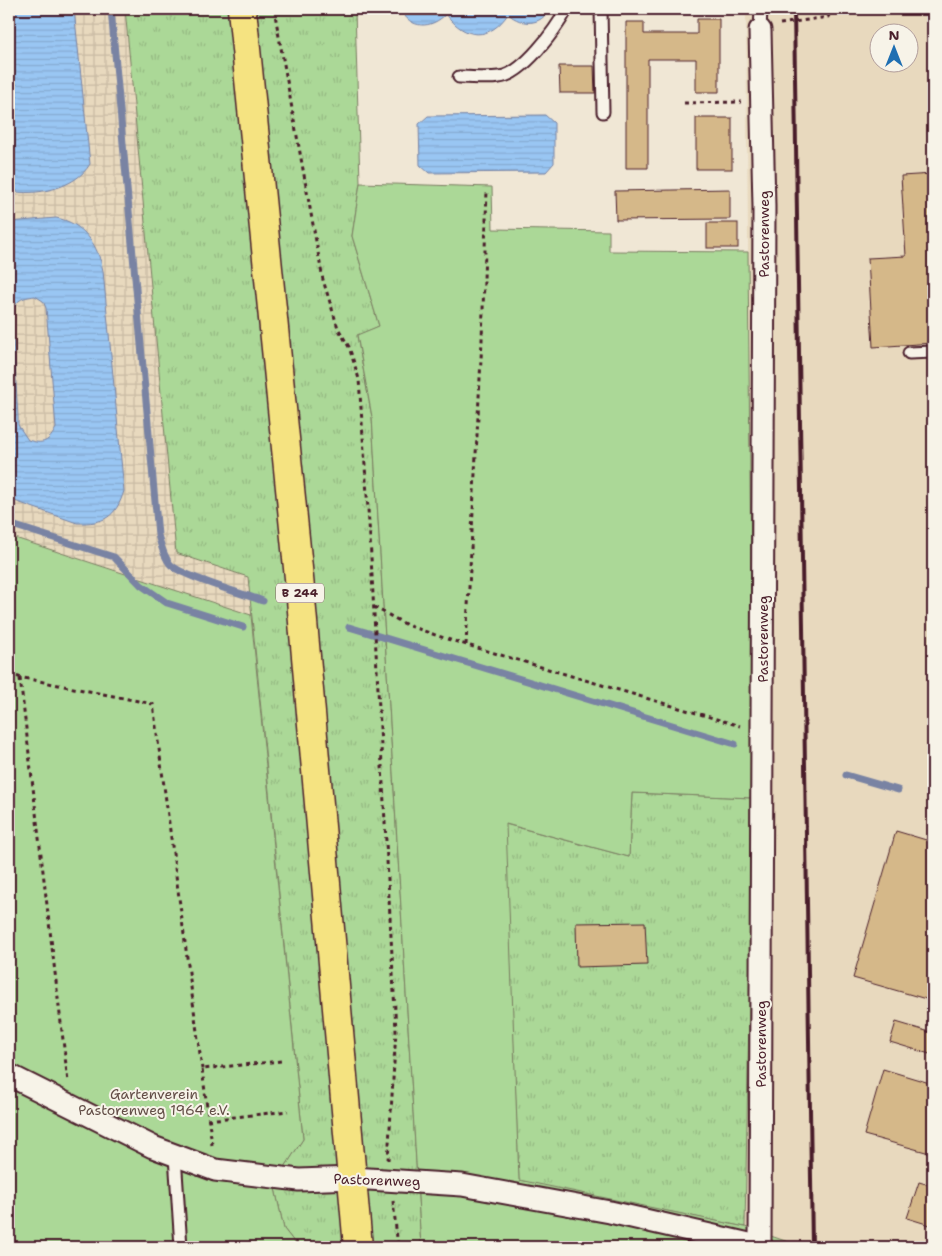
<svg xmlns="http://www.w3.org/2000/svg" width="942" height="1256" font-family="'Shantell Sans',sans-serif">
  <style>
    .built { fill: #e8d9be; fill-rule: evenodd }
    .industrial { fill: url(#industrial-grid) }
    .grass { fill: url(#grass-tufts); stroke: #7a7c61 }
    .green { fill: #abd897; stroke: #7a7c61 }
    .water { fill: url(#water-rules); stroke: #7983a3; fill-rule: evenodd }
    .lines { fill: none; stroke-linecap: round; stroke-linejoin: round }
    .stream { stroke: #7983a3; stroke-width: 7 }
    .building { fill: #d5b889; stroke: #4a1f2b }
    .lane-casing { stroke: #4a1f2b; stroke-width: 15 }
    .street-casing { stroke: #4a1f2b; stroke-width: 25 }
    .primary-casing { stroke: #4a1f2b; stroke-width: 31 }
    .path { stroke: #4a1f2b; stroke-width: 3; stroke-dasharray: 4 4; stroke-linecap: butt }
    .lane { stroke: #f7f3e8; stroke-width: 11 }
    .street { stroke: #f7f3e8; stroke-width: 21 }
    .primary { stroke: #f5e381; stroke-width: 28 }
    .rail { stroke: #4a1f2b; stroke-width: 4 }
    .labels { text-anchor: middle; dominant-baseline: central; stroke-width: 4; stroke-linejoin: round; paint-order: stroke }
    .shield { fill: #f7f3e8; stroke: #7e5f64; stroke-width: 1 }
    .shield-label { font-size: 12px; font-weight: bold; fill: #4a1f2b }
    .street-label { font-size: 14px; fill: #4a1f2b; stroke: #f7f3e8 }
    .park-label { font-size: 14px; fill: #624d46; stroke: #f7f3e8 }
  </style>
  <defs>
    <pattern id="industrial-grid" width="8" height="8" patternUnits="userSpaceOnUse" patternTransform="scale(1.25)"><rect width="8" height="8" fill="#e8d9be"/><path d="M0 4h8M4 0v8" fill="none" stroke="#c8baa3"/></pattern>
    <pattern id="grass-tufts" width="24" height="20" patternUnits="userSpaceOnUse" patternTransform="scale(1.25)"><rect width="24" height="20" fill="#abd897"/><path d="M3 7l-1-3M5 7V3M7 7l1-3M15 17l-1-3M17 17v-4M19 17l1-3" fill="none" stroke="#95b982"/></pattern>
    <pattern id="water-rules" width="6" height="5" patternUnits="userSpaceOnUse" patternTransform="scale(1.25)"><rect width="6" height="5" fill="#99c6f3"/><path d="M0 2.5h6" fill="none" stroke="#85aad0"/></pattern>
  </defs>
  <rect width="100%" height="100%" fill="#f0e7d5"/>
  <filter id="ink" filterUnits="userSpaceOnUse"><feTurbulence type="fractalNoise" baseFrequency=".02" numOctaves="2"/><feDisplacementMap in="SourceGraphic" scale="10" xChannelSelector="R" yChannelSelector="G"/><feConvolveMatrix kernelMatrix="1 2 1 2 8 2 1 2 1" color-interpolation-filters="sRGB"/></filter>
  <g filter="url(#ink)">
    <path class="built" d="M 777,9 L 933,9 L 933,1247 L 792,1247 L 791,1243 L 745,1227 L 753,798 L 746,12 L 777,11 ZM 880,32 L 910,32 L 910,62 L 880,62 Z"/>
    <path class="industrial" d="M 9,9 L 125,9 L 176,552 L 248,577 L 251,615 L 9,536 Z"/>
    <g class="grass">
      <path d="M 125,9 L 355,9 L 360,183 L 352,236 L 379,326 L 357,336 L 372,417 L 421,1247 L 298,1247 L 284,1229 L 274,1184 L 303,1139 L 248,577 L 176,553 Z"/>
      <path d="M 632,793 L 753,798 L 745,1227 L 519,1181 L 505,824 L 629,857 Z"/>
    </g>
    <g class="green">
      <path d="M 360,183 L 492,187 L 493,229 L 609,231 L 609,251 L 748,252 L 753,798 L 632,793 L 629,857 L 506,824 L 519,1180 L 745,1227 L 791,1243 L 792,1247 L 421,1247 L 372,417 L 357,335 L 379,326 L 352,236 Z"/>
      <path d="M 9,536 L 251,615 L 303,1139 L 274,1184 L 284,1229 L 298,1247 L 9,1247 Z"/>
    </g>
    <g class="water">
      <path d="M 9,9 L 74,9 L 90,164 C 75,189 36,196 9,191 Z"/>
      <path d="M 400,9 L 550,9 C 540,26 523,26 508,14 C 490,41 465,40 446,14 C 431,29 411,30 400,9 Z"/>
      <path d="M 545,115 L 554,123 L 554,163 L 546,172 L 429,173 L 420,165 L 419,124 L 428,116 Z"/>
      <path d="M 56,218 C 84,223 98,245 103,271 L 124,491 C 116,517 104,524 77,523 L 9,499 L 9,222 ZM 35,296 L 43,301 L 46,308 L 56,428 C 49,442 43,445 28,440 L 18,425 L 18,417 L 12,313 C 17,299 21,298 35,296 Z"/>
    </g>
    <g class="lines">
      <g class="stream">
        <path d="M 111,9 L 158,535 C 161,545 163,555 170,564 C 180,576 244,594 263,601"/>
        <path d="M 9,524 L 114,557 L 141,585 L 167,603 L 243,627"/>
        <path d="M 349,627 L 735,744"/>
        <path d="M 846,775 L 898,790"/>
      </g>
    </g>
    <g class="building">
      <path d="M 697,19 L 719,19 L 719,92 L 696,92 L 696,59 L 648,59 L 648,168 L 626,168 L 626,22 L 644,22 L 644,34 L 697,34 Z"/>
      <path d="M 559,66 L 594,66 L 595,93 L 560,93 Z"/>
      <rect x="696" y="118" width="36" height="51"/>
      <path d="M 933,174 L 933,343 L 873,347 L 868,258 L 906,256 L 901,176 Z"/>
      <path d="M 730,189 L 730,219 L 616,220 L 615,191 Z"/>
      <rect x="707" y="223" width="31" height="25"/>
      <path d="M 896,831 L 933,842 L 933,1001 L 853,978 Z"/>
      <path d="M 645,922 L 647,965 L 577,967 L 576,923 Z"/>
      <path d="M 896,1022 L 933,1033 L 933,1055 L 890,1042 Z"/>
      <path d="M 883,1069 L 933,1084 L 933,1154 L 864,1135 Z"/>
      <path d="M 919,1182 L 933,1186 L 933,1226 L 907,1218 Z"/>
    </g>
    <g class="lines">
      <g class="lane-casing">
        <g id="lane">
          <path d="M 601,9 L 603,112"/>
          <path d="M 760,30 L 761,9"/>
          <path d="M 459,77 C 472,77 486,79 499,77 C 523,75 556,29 567,9"/>
          <path d="M 909,353 L 933,352"/>
          <path d="M 175,1156 L 181,1247"/>
        </g>
      </g>
      <g class="street-casing">
        <g id="street">
          <path d="M 760,30 L 764,207 L 760,1247"/>
          <path d="M 9,1075 L 153,1147 L 215,1170 L 299,1180 L 353,1178 L 462,1185 L 610,1212 L 762,1247"/>
        </g>
      </g>
      <g class="primary-casing">
        <path id="primary" d="M 242,9 L 300,588 L 358,1247"/>
      </g>
      <g class="path">
        <path d="M 274,9 L 323,280 L 338,328 L 349,347 L 359,379 L 370,538 L 396,1031 L 388,1160"/>
        <path d="M 780,24 L 828,17 L 832,9"/>
        <path d="M 684,103 L 741,102"/>
        <path d="M 374,607 L 407,625 L 447,639 L 740,726"/>
        <path d="M 466,645 L 482,340 L 487,190"/>
        <path d="M 9,675 L 153,704 L 202,1069"/>
        <path d="M 20,678 L 68,1082"/>
        <path d="M 208,1120 L 288,1111"/>
        <path d="M 212,1145 L 202,1069 L 281,1061"/>
        <path d="M 393,1201 L 398,1247"/>
      </g>
      <use href="#lane" class="lane"/>
      <use href="#street" class="street"/>
      <use href="#primary" class="primary"/>
      <path class="rail" d="M 794,9 L 812,1247"/>
    </g>
  </g>
  <g class="labels">
    <rect class="shield" x="276" y="583.5" width="48" height="19" rx="4"/>
    <g class="shield-label">
      <text x="300" y="593">B 244</text>
    </g>
    <g class="street-label">
      <text transform="translate(764 234) rotate(-90)">Pastorenweg</text>
      <text transform="translate(763 639) rotate(-90)">Pastorenweg</text>
      <text transform="translate(761 1044) rotate(-90)">Pastorenweg</text>
      <text transform="translate(377 1180) rotate(2)">Pastorenweg</text>
    </g>
    <g class="park-label">
      <text x="154" y="1094">Gartenverein<tspan x="154" dy="16">Pastorenweg 1964 e.V.</tspan></text>
    </g>
  </g>
  <rect width="942" height="1256" fill="none" stroke="#f7f3e8" stroke-width="30"/>
  <rect x="15" y="15" width="912" height="1226" fill="none" stroke="#4a1f2b" stroke-width="2" filter="url(#ink)"/>
  <g transform="translate(894 48)"><circle r="24" fill="#f7f3e8" stroke="#b29e9c"/>
  <path d="M0-4L9 19L0 12L-9 19Z" fill="#1f6fb2"/>
  <text y="-8" font-size="14" font-weight="bold" text-anchor="middle" fill="#4a1f2b">N</text>
  </g>
</svg>
